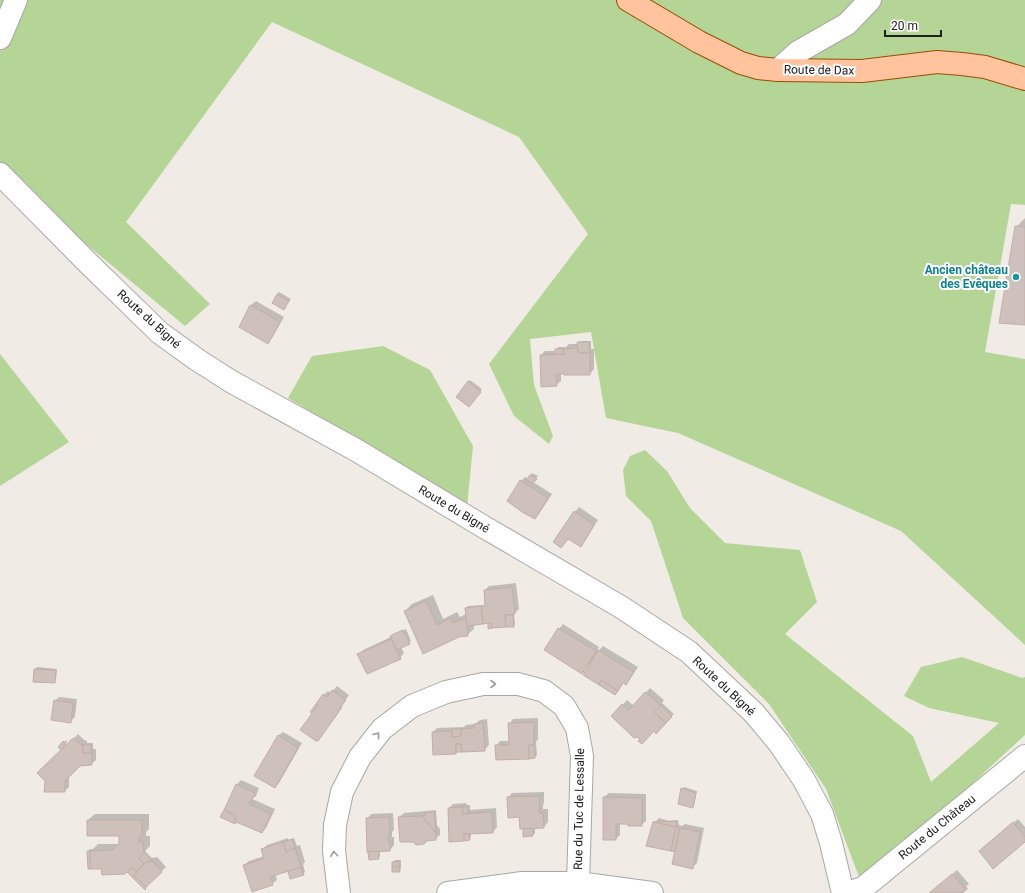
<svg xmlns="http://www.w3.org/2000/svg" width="1025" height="893" font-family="Roboto,sans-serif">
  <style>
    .forest { fill: #b4d596 }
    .shadow { fill: #0003 }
    .building { fill: #cec0bb; stroke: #c5aea6 }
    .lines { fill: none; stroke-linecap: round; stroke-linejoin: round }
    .minor-casing { stroke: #a7a7a7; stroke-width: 24 }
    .major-casing { stroke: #9c4c00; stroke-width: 24 }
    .minor { stroke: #fff; stroke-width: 22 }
    .major { stroke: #ffc39d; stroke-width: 22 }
    .oneway { stroke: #9b9b9b }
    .culture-dot { fill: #0f9aa8; stroke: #fff; stroke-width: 1.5 }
    .labels { text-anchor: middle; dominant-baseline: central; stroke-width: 4; stroke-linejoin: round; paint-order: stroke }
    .street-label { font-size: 12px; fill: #202020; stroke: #fff }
    .culture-label { font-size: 12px; font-weight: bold; fill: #0d838f; stroke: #fff; text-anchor: end }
  </style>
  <rect width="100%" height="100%" fill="#f1ebe5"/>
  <g class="forest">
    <path d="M 0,0 L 1025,0 L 1025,205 L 1011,204 L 985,352 L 1025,359 L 1025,645 L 901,531 L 678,433 L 606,418 L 591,332 L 530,339 L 534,385 L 553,436 L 549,444 L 514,416 L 489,364 L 588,234 L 519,137 L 272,22 L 126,222 L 210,304 L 185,326 L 0,173 Z"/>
    <path d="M 383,346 L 430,370 L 473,446 L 467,507 L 288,398 L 312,356 Z"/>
    <path d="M 0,354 L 69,442 L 0,486 Z"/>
    <path d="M 645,450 L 667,471 L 690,508 L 725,543 L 800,550 L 817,602 L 785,634 L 913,736 L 931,782 L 999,723 L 929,708 L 904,696 L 921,667 L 962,657 L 1022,678 L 1025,677 L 1025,735 L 862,885 L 826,789 L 769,704 L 683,618 L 651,521 L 626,496 L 623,470 L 630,456 Z"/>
  </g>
  <g class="shadow">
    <path d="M 1025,218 L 1025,324 L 1016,227 Z"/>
    <path d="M 279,292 L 291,299 L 284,309 L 277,294 Z"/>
    <path d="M 256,301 L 284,317 L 272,338 L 268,342 L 240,326 L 251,305 Z"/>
    <path d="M 580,341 L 591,341 L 591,349 L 594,349 L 594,369 L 590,374 L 561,373 L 561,381 L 556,385 L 541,355 L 545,351 L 556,351 L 558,347 L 565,347 L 565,348 L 569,344 L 578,344 Z"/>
    <path d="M 470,380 L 482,389 L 471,404 L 468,382 Z"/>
    <path d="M 532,473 L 538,476 L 533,482 L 552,494 L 539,514 L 535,518 L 521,481 L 525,477 L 528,479 Z"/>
    <path d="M 579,507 L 598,520 L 585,541 L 581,545 L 569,538 L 561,547 L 575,512 Z"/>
    <path d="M 516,583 L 519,609 L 514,614 L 515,624 L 513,626 L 489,628 L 488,623 L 474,624 L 474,629 L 467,635 L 459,636 L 405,611 L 412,604 L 433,595 L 443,619 L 457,612 L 460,617 L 466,614 L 466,608 L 468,606 L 483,605 L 483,606 L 486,603 L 485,590 L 489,586 Z"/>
    <path d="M 563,624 L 599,647 L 596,653 L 603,646 L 638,667 L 630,679 L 626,684 L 624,682 L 620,687 L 589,664 L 581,672 L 559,629 Z"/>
    <path d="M 406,629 L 411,641 L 401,647 L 404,653 L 400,658 L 359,654 L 363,650 L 391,637 L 393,634 Z"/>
    <path d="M 37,667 L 57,669 L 56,680 L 54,682 L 35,669 Z"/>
    <path d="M 337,686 L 349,695 L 342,705 L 342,708 L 318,740 L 315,709 L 324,695 L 328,691 L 331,693 Z"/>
    <path d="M 650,688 L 664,700 L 662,703 L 674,714 L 656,732 L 654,730 L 641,739 L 612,716 L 627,700 L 634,706 Z"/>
    <path d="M 59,697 L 77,699 L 75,717 L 70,722 L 55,701 Z"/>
    <path d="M 538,718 L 538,739 L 536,742 L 537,755 L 535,757 L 496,746 L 500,741 L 510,741 L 509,724 L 513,719 Z"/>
    <path d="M 487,719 L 489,745 L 484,750 L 458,751 L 456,753 L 433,732 L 437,728 L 464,727 L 466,725 L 475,724 L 480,720 Z"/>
    <path d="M 283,732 L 302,743 L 279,783 L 274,787 L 278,736 Z"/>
    <path d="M 78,734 L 84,740 L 87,741 L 87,743 L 93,743 L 93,749 L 96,749 L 96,760 L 91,764 L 80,765 L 69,776 L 69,787 L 65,791 L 62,750 L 59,747 L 66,740 L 67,742 L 64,746 L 65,747 Z"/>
    <path d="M 241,780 L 259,788 L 256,796 L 252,799 L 275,809 L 266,828 L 262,832 L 236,785 Z"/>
    <path d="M 684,787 L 697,791 L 694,805 L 692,806 L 682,789 Z"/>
    <path d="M 544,792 L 544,803 L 543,805 L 543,809 L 548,809 L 548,822 L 544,827 L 535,827 L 535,833 L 533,835 L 524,829 L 526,828 L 520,816 L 508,798 L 512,793 Z"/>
    <path d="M 609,793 L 646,794 L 646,821 L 641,825 L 629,823 L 620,823 L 620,835 L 616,839 L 604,797 Z"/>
    <path d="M 466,803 L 467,805 L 470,805 L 470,810 L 496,808 L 497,827 L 493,832 L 471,833 L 471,837 L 469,839 L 450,841 L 449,808 L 453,804 Z"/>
    <path d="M 436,810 L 437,825 L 440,829 L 440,835 L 435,839 L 413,841 L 399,817 L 404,813 Z"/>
    <path d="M 393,813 L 394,830 L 392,832 L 392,837 L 394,837 L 394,845 L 390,850 L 380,850 L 380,856 L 378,858 L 367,819 L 371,814 Z"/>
    <path d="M 95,814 L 149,814 L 149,829 L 146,832 L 146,836 L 150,836 L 150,846 L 145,851 L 152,858 L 157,857 L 166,867 L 148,884 L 132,865 L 102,868 L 88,851 L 90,849 L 93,849 L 98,844 L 120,844 L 120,835 L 88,820 Z"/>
    <path d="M 659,818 L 669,821 L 678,820 L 679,825 L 682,826 L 685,824 L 704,828 L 697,863 L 693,867 L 654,823 Z"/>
    <path d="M 1018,819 L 1025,827 L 1025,841 L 985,847 Z"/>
    <path d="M 288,838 L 288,840 L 294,838 L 297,846 L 300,845 L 305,862 L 303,864 L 305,872 L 303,874 L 292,869 L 275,874 L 277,880 L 272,884 L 244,865 L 249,861 L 264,856 L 262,850 L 267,845 Z"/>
    <path d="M 395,860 L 401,860 L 401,869 L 399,871 L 393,862 Z"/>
    <path d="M 957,870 L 969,884 L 966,886 L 968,889 L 963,893 L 930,893 Z"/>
  </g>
  <g class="building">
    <path d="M 1015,226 L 1025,227 L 1025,325 L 999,323 Z"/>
    <path d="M 277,294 L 289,301 L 284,310 L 272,303 Z"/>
    <path d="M 250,305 L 280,322 L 268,344 L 239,327 Z"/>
    <path d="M 577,342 L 589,342 L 590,353 L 578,353 Z"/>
    <path d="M 578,348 L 578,353 L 590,353 L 590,375 L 564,375 L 564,374 L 556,374 L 557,386 L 541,387 L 540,355 L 564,354 L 563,349 Z"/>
    <path d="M 555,349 L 563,349 L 564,354 L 555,354 Z"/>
    <path d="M 468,381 L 481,392 L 469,407 L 456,397 Z"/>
    <path d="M 530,475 L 537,479 L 533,483 L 526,480 Z"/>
    <path d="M 520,480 L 548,498 L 535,519 L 522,512 L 507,501 Z"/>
    <path d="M 574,511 L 594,525 L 581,547 L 568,539 L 561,548 L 553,542 Z"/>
    <path d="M 512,587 L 515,614 L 505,615 L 506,627 L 492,628 L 491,623 L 483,624 L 481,606 L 485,606 L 484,590 Z"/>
    <path d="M 426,601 L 437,625 L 450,618 L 453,623 L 466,618 L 468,636 L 459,637 L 423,654 L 404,611 Z"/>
    <path d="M 481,606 L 483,624 L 467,626 L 465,608 Z"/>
    <path d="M 505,615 L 513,615 L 514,627 L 506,627 Z"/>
    <path d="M 491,623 L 492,628 L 488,629 L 488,624 Z"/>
    <path d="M 558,628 L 596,651 L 582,674 L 544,650 Z"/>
    <path d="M 403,630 L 410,644 L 397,650 L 390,636 Z"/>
    <path d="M 391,639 L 401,659 L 367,674 L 357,654 Z"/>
    <path d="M 598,650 L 634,672 L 626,685 L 623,683 L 618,691 L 601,680 L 599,685 L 583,675 Z"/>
    <path d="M 34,669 L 56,670 L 55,683 L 33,682 Z"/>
    <path d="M 601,680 L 618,691 L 615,695 L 599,685 Z"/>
    <path d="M 332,690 L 346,700 L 338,711 L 338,713 L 318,741 L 316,741 L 300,730 L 318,705 L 316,704 L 323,694 L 327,697 Z"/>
    <path d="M 645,692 L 661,705 L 654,712 L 666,723 L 656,734 L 654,731 L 642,744 L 638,741 L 640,739 L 637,737 L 634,738 L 611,716 L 622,704 L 629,710 Z"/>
    <path d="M 54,700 L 73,703 L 71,723 L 51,720 Z"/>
    <path d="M 316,704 L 318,705 L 312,713 L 310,712 Z"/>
    <path d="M 661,705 L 672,717 L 666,723 L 654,712 Z"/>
    <path d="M 534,722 L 534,745 L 529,745 L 529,759 L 496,760 L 495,745 L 509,745 L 508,723 Z"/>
    <path d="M 483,723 L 485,751 L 462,752 L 461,744 L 456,744 L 456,754 L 433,755 L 432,732 L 452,731 L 452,737 L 461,736 L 461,729 L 474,728 L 474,724 Z"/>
    <path d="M 452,729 L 461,729 L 461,736 L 452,737 Z"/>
    <path d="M 278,735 L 298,748 L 275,788 L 254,776 Z"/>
    <path d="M 73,738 L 79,744 L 83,745 L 83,753 L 92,753 L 92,765 L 80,766 L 65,781 L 65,792 L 44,792 L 45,781 L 37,773 Z"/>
    <path d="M 63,741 L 66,744 L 61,750 L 58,747 Z"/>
    <path d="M 456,744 L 461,744 L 462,752 L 456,752 Z"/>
    <path d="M 83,745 L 91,745 L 92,753 L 83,753 Z"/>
    <path d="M 529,745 L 534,745 L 535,758 L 529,759 Z"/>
    <path d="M 236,784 L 255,793 L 251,802 L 250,801 L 249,804 L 271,814 L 262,833 L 236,822 L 234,815 L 224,810 Z"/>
    <path d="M 681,788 L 696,793 L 693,808 L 678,804 Z"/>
    <path d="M 539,796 L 540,809 L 539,809 L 539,813 L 543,813 L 544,828 L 520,829 L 519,817 L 508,818 L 507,797 Z"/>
    <path d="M 603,797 L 642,798 L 642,826 L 628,826 L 628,824 L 616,824 L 616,840 L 603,840 Z"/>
    <path d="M 462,807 L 468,807 L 468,813 L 463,814 Z"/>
    <path d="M 462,807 L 463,814 L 492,812 L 493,833 L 464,834 L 464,841 L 449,842 L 448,808 Z"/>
    <path d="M 224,810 L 234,815 L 236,822 L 235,824 L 220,817 Z"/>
    <path d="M 434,812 L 436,833 L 422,816 L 425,815 L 425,813 Z"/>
    <path d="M 422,816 L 436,833 L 436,840 L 427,841 L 424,844 L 416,845 L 413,842 L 400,842 L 398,817 Z"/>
    <path d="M 389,817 L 390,835 L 388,835 L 388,841 L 390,841 L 390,851 L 367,852 L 366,818 Z"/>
    <path d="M 87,820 L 142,820 L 142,836 L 139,836 L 139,842 L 143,842 L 144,853 L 139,858 L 144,864 L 137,872 L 132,867 L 125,874 L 102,875 L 101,869 L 90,869 L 90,851 L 113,850 L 119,843 L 119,836 L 87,836 Z"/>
    <path d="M 677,821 L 676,827 L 653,822 Z"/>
    <path d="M 653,822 L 676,827 L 671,851 L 646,846 Z"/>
    <path d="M 1013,822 L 1025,837 L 1025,842 L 993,869 L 979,851 Z"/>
    <path d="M 676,827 L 680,828 L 675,852 L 671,851 Z"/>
    <path d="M 533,828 L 533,836 L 523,837 L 523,829 Z"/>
    <path d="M 680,828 L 700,832 L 693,869 L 672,864 Z"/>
    <path d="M 464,834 L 469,834 L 470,840 L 464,841 Z"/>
    <path d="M 292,839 L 295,848 L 286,852 L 283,842 Z"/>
    <path d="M 283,842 L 286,852 L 295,848 L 301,867 L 270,877 L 273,885 L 252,892 L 243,865 L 264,859 L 261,849 Z"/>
    <path d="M 87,851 L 90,851 L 90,869 L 88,869 Z"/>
    <path d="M 378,851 L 379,859 L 369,860 L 368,852 Z"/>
    <path d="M 144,853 L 152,861 L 146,862 L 144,864 L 139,858 Z"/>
    <path d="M 152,861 L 162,872 L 146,887 L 134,875 L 146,862 Z"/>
    <path d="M 399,861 L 399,867 L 392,867 L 392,862 Z"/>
    <path d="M 132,867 L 137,872 L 134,875 L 146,887 L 145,890 L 127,872 Z"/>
    <path d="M 301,867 L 304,875 L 290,879 L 288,871 Z"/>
    <path d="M 392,867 L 399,867 L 400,872 L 392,872 Z"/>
    <path d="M 952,874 L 965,889 L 960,893 L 929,893 Z"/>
  </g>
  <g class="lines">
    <g class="minor-casing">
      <g id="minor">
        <path d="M 0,38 L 16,0"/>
        <path d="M 778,70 L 798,52 L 847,24 L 870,0"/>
        <path d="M 0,174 L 87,262 L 160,333 L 196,359 L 232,382 L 356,450 L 479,524 L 621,607 L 689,652 L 754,713 L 779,743 L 804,780 L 822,814 L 831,843 L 843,893"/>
        <path d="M 339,893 L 334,851 L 335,825 L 342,792 L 360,757 L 382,729 L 412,706 L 446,692 L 483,684 L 518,684 L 544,691 L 564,706 L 577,728 L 582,756 L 578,883"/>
        <path d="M 448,893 L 522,883 L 578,883 L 652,893"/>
        <path d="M 847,893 L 863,888 L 1025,756"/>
      </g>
    </g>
    <g class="major-casing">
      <path id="major" d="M 628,0 L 699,42 L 741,63 L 758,68 L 778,70 L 862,71 L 937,62 L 962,64 L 985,67 L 1025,79"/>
    </g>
    <use href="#minor" class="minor"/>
    <use href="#major" class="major"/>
  </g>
  <defs><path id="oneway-chevron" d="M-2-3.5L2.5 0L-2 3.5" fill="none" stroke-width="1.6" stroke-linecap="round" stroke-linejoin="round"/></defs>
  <g class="oneway">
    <use href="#oneway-chevron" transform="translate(493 684)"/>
    <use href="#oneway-chevron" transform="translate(377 735) rotate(-53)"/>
    <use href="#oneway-chevron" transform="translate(334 854) rotate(-94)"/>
  </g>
  <circle class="culture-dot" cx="1016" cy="277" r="4"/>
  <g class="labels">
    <g class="street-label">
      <text transform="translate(819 70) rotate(1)">Route de Dax</text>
      <text transform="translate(149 319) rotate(42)">Route du Bigné</text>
      <text transform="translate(454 509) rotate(31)">Route du Bigné</text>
      <text transform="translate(724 686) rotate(43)">Route du Bigné</text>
      <text transform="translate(579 809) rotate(-89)">Rue du Tuc de Lessalle</text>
      <text transform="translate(937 827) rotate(-39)">Route du Château</text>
    </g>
    <g class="culture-label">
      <text x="1008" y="270">Ancien château<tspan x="1008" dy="14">des Evêques</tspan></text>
    </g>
  </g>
  <path d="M885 30v6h56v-6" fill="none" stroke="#202020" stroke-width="2"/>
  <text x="891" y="30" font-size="12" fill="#202020" stroke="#ffffff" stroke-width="3" paint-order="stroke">20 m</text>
</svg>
